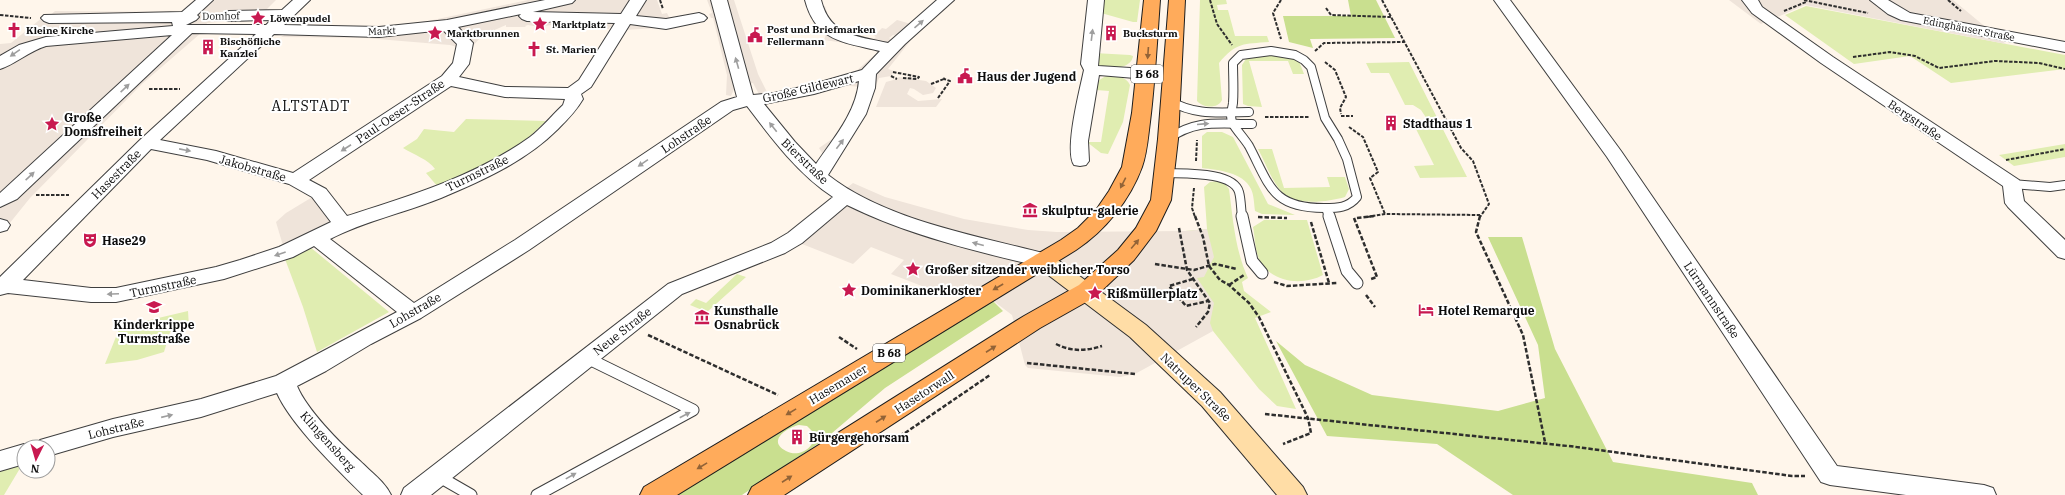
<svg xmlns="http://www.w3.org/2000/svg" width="2065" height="495" font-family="'IBM Plex Serif',serif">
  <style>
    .green { fill: #e0edb1 }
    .forest { fill: #c9df8f; fill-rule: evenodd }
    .plaza { fill: #efe4da }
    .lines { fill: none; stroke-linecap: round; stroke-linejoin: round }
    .lane-far1-casing { stroke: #3f3f3f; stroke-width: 10 }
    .lane-casing { stroke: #3f3f3f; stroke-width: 13 }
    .street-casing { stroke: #3f3f3f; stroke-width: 2 }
    .secondary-casing { stroke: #2e2e2e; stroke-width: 2 }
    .primary-casing { stroke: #1d1d1d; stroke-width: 2 }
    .path-far1 { stroke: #2e2e2e; stroke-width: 2; stroke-dasharray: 3.5 1.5; stroke-linecap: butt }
    .path { stroke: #2e2e2e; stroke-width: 2.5; stroke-dasharray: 4.5 2; stroke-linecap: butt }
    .lane-far1 { stroke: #fff; stroke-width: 8 }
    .lane { stroke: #fff; stroke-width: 11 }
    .street { fill: #fff; fill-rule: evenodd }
    .secondary { fill: #ffdda6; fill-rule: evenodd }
    .primary { fill: #ffab5b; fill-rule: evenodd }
    .oneway { fill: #9e9e9e }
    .oneway2 { fill: #926337 }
    .labels { text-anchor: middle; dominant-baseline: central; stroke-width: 4; stroke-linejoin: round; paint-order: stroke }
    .far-street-label { font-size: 10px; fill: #0c0c0c; stroke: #fff }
    .far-poi-label { font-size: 10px; font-weight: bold; fill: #0c0c0c; stroke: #fff; text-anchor: start }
    .shield { fill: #fff; stroke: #555; stroke-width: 1 }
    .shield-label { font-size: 11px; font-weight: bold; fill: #0c0c0c }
    .poi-label { font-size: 12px; font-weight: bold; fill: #0c0c0c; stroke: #fff; text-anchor: start }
    .street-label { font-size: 12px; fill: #0c0c0c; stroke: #fff }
    .quarter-label { font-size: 14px; letter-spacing: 1px; fill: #0c0c0c; stroke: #fff }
  </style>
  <rect width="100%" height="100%" fill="#fff6eb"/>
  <g class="green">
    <path d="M 1103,0 L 1140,0 L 1137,22 L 1133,22 L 1101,13 Z"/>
    <path d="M 1200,0 L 1226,0 L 1227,4 L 1217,5 L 1218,10 L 1228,10 L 1235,36 L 1267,36 L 1269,42 C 1244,44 1236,42 1219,63 L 1222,100 C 1218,109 1203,108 1197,101 Z"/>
    <path d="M 1806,6 L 2065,55 L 2065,69 L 1951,83 L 1910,56 L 1854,64 L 1785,15 Z"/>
    <path d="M 1094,53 L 1130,55 L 1133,56 C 1131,70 1108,69 1097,67 Z"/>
    <path d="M 1272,55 L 1287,56 L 1299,61 L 1304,74 L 1293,74 L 1288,61 L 1249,61 L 1262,107 L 1248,106 L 1243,104 L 1242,65 L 1246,59 Z"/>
    <path d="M 1409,62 L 1467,177 L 1420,178 L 1414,166 L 1434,165 L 1415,127 L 1424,127 L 1427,122 L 1425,116 L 1421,110 L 1413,105 L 1405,105 L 1389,73 L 1371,73 L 1366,63 Z"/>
    <path d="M 1107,76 C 1116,76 1126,76 1130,85 L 1123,122 L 1108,154 L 1101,153 L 1087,142 L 1101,142 L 1109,91 L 1096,90 C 1097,81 1099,79 1107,76 Z"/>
    <path d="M 466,119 L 546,121 L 526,140 L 483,166 L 438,187 L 426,173 L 435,169 C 428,159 414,155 403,148 L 417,139 L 424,129 L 454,132 Z"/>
    <path d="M 1207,132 L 1222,132 L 1233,137 L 1268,204 L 1295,215 L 1262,214 L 1255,211 C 1254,204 1254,195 1251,189 C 1243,172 1218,170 1202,168 L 1202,136 Z"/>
    <path d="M 2065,144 L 2065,157 L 2014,166 L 1999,155 Z"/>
    <path d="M 1258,149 L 1272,149 L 1284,188 L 1330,187 L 1327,177 L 1345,177 L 1349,189 L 1345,197 C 1327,202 1293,207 1280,190 C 1271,179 1265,162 1258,149 Z"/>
    <path d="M 1218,181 L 1225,184 L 1229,189 C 1233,219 1235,250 1248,278 L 1242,282 L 1244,291 L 1271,312 L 1255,318 L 1296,409 L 1277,406 L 1259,389 L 1213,331 L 1182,308 L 1185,231 L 1207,229 L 1204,187 L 1210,182 Z"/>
    <path d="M 1264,220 L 1307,220 L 1323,275 C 1303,286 1272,283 1260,261 C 1255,252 1255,237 1253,227 Z"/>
    <path d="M 310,247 L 389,312 L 317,352 L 303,307 L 285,259 Z"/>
    <path d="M 737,274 L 746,277 L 707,312 L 690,305 L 696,299 L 706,303 Z"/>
    <path d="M 188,311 L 189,327 L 170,332 L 164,352 L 137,360 L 105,364 L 120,327 Z"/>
    <path d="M 22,465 L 4,495 L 0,495 L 0,470 Z"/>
  </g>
  <g class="forest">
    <path d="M 1348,0 L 1376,0 L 1395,38 L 1310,39 L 1313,48 L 1289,42 L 1283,16 L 1351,16 Z"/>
    <path d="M 1488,237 L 1522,237 L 1555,349 L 1613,462 L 1752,483 L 1758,495 L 1513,495 L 1437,444 L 1327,436 L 1276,341 L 1305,365 L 1372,395 L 1498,411 L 1545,398 L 1538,345 Z"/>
    <path d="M 991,299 L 1003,311 L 885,388 L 825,439 L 742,495 L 671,495 ZM 799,425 L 807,426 L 815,434 C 815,448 799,458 786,451 C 766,441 788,427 799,425 Z"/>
  </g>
  <g class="plaza">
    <path d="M 194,0 L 276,0 L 258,18 L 207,23 L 201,33 L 142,84 L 30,198 L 5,229 L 0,228 L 0,44 L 11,43 L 43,17 L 48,17 L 55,11 L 180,12 Z"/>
    <path d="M 528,0 L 657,0 L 662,14 L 667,13 L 671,21 L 699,20 L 656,28 L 624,30 L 622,26 L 610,27 L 609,29 L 595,29 L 596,26 L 580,28 L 574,28 L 575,26 L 572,26 L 570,28 L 553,27 L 554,25 L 551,25 L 539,27 L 528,25 L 525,26 L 526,27 L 506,27 L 506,25 L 483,35 L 481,35 L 479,36 L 481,37 L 471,48 L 464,49 L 450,45 L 365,38 L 281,37 L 303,23 L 356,27 L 391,26 L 428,21 Z"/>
    <path d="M 707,0 L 734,0 L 758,74 L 769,96 L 806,89 L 848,78 L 878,52 L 852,44 L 824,40 L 826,34 L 814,25 L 812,14 L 804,0 L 820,0 L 820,6 L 825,6 L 829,18 L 837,29 L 852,33 L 854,37 L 871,41 L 876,37 L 874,36 L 882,28 L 886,29 L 897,20 L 911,24 L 897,36 L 893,35 L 889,38 L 892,40 L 889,42 L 875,42 L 882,44 L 890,43 L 938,0 L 956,0 L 911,40 L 888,69 L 894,71 L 891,76 L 879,78 L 867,107 L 835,165 L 827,161 L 819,148 L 835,137 L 846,122 L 854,109 L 861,87 L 839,85 L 776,100 L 769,96 L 760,96 L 753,83 L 749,84 L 749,94 L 753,97 L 736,97 L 738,86 L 735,87 L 731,96 L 726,95 L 727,75 L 713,18 L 711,18 L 709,14 L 712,13 Z"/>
    <path d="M 1729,0 L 1953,0 L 2006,44 L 1805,5 L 1761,24 Z"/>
    <path d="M 899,77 L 926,81 L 936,88 L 933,93 L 923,95 L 914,89 L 910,88 L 907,94 L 918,101 L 942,99 L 936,107 L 876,107 L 886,82 L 897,79 Z"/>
    <path d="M 853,183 L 885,197 L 964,219 L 1028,230 L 1057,232 L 1185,231 L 1207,229 L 1214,257 L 1204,277 L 1197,278 L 1214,303 L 1210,323 L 1213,331 L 1135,374 L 1120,377 L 1028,368 L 1025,365 L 1012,315 L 971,284 L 956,293 L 932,290 L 891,274 L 904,260 L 871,247 L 853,264 L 802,244 L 793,231 Z"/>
    <path d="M 319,193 L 343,224 L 284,249 L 276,222 L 286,213 Z"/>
  </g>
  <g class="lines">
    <g class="lane-far1-casing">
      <g id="lane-far1">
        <path d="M 1271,51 L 1295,55 L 1304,60 L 1311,67 L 1325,118 L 1338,139 L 1347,159 L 1357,197 C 1348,208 1338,208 1324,208 C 1272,208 1270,186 1249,146 C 1244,138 1237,131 1233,124 C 1229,115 1232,111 1233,103 C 1234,90 1233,76 1233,63 L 1241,55 Z"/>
        <path d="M 1170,101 C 1196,116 1220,112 1249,112"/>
        <path d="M 1168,139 C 1196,119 1219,124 1252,124"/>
        <path d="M 1165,173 C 1183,174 1233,171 1239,192 C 1241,199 1241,209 1242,217"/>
        <path d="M 2012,184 L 2050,187 L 2065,185"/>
        <path d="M 1326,208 L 1329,217"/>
      </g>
    </g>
    <g class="lane-casing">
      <g id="lane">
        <path d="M 1242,216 L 1252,261 L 1262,273"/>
        <path d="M 1329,216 L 1347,271 L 1357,283"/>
        <path d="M 438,476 L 471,495"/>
        <path d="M 537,495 L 693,410 L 587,358"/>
      </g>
    </g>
    <g class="street-casing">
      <g id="street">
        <path d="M 196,0 L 213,0 L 197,15 L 199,17 L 196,20 L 186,25 L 266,25 L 271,20 L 229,21 L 224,19 L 221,16 L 224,13 L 229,11 L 282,10 L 293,0 L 310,0 L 284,25 L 379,27 L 447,20 L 545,0 L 575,0 L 572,3 L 533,12 L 621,14 L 630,0 L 646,0 L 636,16 L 666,19 L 699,13 L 704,15 L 707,18 L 704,21 L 666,29 L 630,24 L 591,87 L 581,94 L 583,99 C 576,111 567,120 558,129 C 526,161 482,181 441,198 C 404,213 365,221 330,239 L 414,303 L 515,240 L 721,102 L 737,97 L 711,0 L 727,0 L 753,95 L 774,93 L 810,85 L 862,70 L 880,51 C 844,42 816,42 805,0 L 821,0 C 830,36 857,36 888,43 L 937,0 L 954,0 L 905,44 L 876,74 L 875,88 L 866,114 L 828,175 C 886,221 980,236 1050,255 L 1053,260 L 1050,265 L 1043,267 C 977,252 908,235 847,205 L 802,243 L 785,253 L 682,294 L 431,495 L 401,495 L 404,488 L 668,284 L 771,243 L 788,233 L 833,197 C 798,174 772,139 747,106 L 733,110 L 529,250 L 421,318 L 371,344 L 326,371 L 297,386 C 307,410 340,443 360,461 C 371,472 385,482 391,495 L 363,495 C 337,469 291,425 277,393 L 201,417 L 113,437 L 48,456 L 48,447 L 36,447 L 40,440 L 113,419 L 201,399 L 276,376 L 397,312 L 314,246 L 293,257 L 224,279 L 116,302 L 91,302 L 8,293 L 0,295 L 0,277 L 141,139 L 256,34 L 192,33 L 17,199 L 0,207 L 0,193 L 172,35 L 46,46 C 29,51 14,65 0,69 L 0,56 L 19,45 L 46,37 L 173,26 L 172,22 L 49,23 L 44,21 L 41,18 L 44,15 L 182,12 ZM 521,14 L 519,16 L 522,19 L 527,21 L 615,23 L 579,80 L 568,88 L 505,87 L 459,77 L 469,64 L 473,43 L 458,27 ZM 443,30 L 457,44 L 453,63 L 442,76 L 293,173 L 216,151 L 160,140 L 274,34 L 379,37 ZM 859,81 C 856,113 833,139 816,164 L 795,142 L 764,104 L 814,94 ZM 451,86 L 505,97 L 565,99 L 563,105 C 552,115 542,128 530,137 C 476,176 410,196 347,216 L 326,189 L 309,180 ZM 151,149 L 207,160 L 289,184 L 312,197 L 331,222 L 279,247 L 240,260 L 216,267 L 116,288 L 91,288 L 23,280 Z"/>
        <path d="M 1088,0 L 1104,0 L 1098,66 L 1147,69 L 1153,70 L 1155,74 L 1153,78 L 1147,79 L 1099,75 L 1088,141 L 1089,161 L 1086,165 L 1080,166 L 1074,165 C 1064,150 1080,89 1084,70 L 1081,64 Z"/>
        <path d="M 1494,0 L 1510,0 L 1621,151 L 1837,466 L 1984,485 L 1993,488 L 1996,495 L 1906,495 L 1830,485 L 1821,482 L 1607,157 Z"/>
        <path d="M 1742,0 L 1758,0 L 1762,7 L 1833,57 L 2019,180 L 2021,184 L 2024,201 L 2065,240 L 2065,259 L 2058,257 L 2008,207 L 2005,203 L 2003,186 L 1821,63 L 1752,13 Z"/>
        <path d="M 1870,0 L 1888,0 L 1910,13 L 2065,42 L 2065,52 L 1901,20 L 1888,14 Z"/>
        <path d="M 0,219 L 7,221 L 10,225 L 7,230 L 0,232 Z"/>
        <path d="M 24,444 L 32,447 L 24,447 L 24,464 L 0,471 L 0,451 Z"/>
      </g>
    </g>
    <g class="secondary-casing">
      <path id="secondary" d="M 1043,253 L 1051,255 L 1146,325 L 1220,392 L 1303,487 L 1307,495 L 1277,495 L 1202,406 L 1130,337 L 1035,265 L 1032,260 L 1035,255 Z"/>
    </g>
    <g class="primary-casing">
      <g id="primary">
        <path d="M 1144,0 L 1160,0 C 1157,41 1155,82 1150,122 C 1148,137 1147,153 1142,167 C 1130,200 1105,231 1076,250 L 677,495 L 640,495 L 644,487 L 1061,240 L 1078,228 L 1096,210 L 1109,191 L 1122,167 L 1132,113 Z"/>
        <path d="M 1169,0 L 1185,0 L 1178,139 L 1171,200 L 1156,231 L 1134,260 L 1095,297 L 1040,328 L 784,495 L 748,495 L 752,487 L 1024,316 L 1079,285 L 1118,250 L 1136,228 L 1151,200 L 1158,139 Z"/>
      </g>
    </g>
    <g class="path-far1">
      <path d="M 660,0 L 663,9"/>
      <path d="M 1210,0 L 1217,24 L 1232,45"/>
      <path d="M 1281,0 L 1273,13 L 1281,39"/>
      <path d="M 1382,0 L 1461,148 L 1473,161 L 1489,204 L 1480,217"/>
      <path d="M 1804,0 L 1868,13"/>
      <path d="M 1948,0 L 1961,11"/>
      <path d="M 1326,8 L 1331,15 L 1391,17"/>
      <path d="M 1784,11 L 1806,2"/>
      <path d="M 0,15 L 31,18"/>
      <path d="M 1315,51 L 1324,43 L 1404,42"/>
      <path d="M 1853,57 L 1890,52 L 1915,56 L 1939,68 L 1995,61 L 2039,63 L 2065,69"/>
      <path d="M 1325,62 L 1335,70 L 1346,97 L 1340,108 L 1341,114"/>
      <path d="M 893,72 L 919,77 L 917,79 L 903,78"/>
      <path d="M 891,76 L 897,79"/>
      <path d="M 931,84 L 944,79"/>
      <path d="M 149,89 L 180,89"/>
      <path d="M 938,98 L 950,81 L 944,79 L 945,77"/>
      <path d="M 1341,116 L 1353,116"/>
      <path d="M 1265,117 L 1310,117"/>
      <path d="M 1349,127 L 1363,137 L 1378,172 L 1370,178 L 1385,214"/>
      <path d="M 2006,160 L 2065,149"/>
      <path d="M 1196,161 L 1197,140"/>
      <path d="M 1194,188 L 1192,208 L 1195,217"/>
      <path d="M 36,195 L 69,195"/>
      <path d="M 1367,217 L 1385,214 L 1480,215"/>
    </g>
    <g class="path">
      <path d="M 1195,216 L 1203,237 L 1209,266 L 1220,280 L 1229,285 L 1249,303 L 1259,317 L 1308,418 L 1311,433 L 1283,444"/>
      <path d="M 1480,216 L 1476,232 L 1523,335 L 1545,442"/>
      <path d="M 1258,217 L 1287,218"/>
      <path d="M 1354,218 L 1377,277 L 1371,279"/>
      <path d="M 1357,218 L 1374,216"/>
      <path d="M 1311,222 L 1329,283"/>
      <path d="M 1179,228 L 1187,270 L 1210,303 L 1208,312 L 1196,327"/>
      <path d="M 1155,264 L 1194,270 L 1215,264 L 1237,269"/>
      <path d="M 1193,279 L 1169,286 L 1186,306 L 1208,301"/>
      <path d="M 1274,282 L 1287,286 L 1337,283"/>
      <path d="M 1229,285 L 1244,275"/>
      <path d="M 1366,295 L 1375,307"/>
      <path d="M 648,335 L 778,395"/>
      <path d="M 839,337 L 857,349"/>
      <path d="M 1056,344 C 1072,352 1086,351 1102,346"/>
      <path d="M 1027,363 L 1135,374"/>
      <path d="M 1265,414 L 1568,446"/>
      <path d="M 893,438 L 905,433 L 990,375"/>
      <path d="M 1569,446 L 1792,476 L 1805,476"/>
    </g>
    <use href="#lane-far1" class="lane-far1"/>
    <use href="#lane" class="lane"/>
    <use href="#street" class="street"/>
    <use href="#secondary" class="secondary"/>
    <use href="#primary" class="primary"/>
  </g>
  <defs><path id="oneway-solid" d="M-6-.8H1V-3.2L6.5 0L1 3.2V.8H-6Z"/></defs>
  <g class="oneway">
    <use href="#oneway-solid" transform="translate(919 24) rotate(-41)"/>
    <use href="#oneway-solid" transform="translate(1092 35) rotate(-83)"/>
    <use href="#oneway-solid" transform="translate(15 53) rotate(145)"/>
    <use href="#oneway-solid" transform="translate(737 63) rotate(-106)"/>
    <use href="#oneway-solid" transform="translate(125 88) rotate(-43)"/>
    <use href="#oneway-solid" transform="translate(1203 124) rotate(-5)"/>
    <use href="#oneway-solid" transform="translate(773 127) rotate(-128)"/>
    <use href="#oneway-solid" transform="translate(840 144) rotate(-53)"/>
    <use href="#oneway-solid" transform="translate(346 148) rotate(147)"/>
    <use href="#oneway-solid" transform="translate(185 150) rotate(11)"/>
    <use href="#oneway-solid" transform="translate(643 163) rotate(146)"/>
    <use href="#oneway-solid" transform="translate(30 176) rotate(-43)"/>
    <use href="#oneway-solid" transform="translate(978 244) rotate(-165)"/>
    <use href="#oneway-solid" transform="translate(280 254) rotate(161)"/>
    <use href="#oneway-solid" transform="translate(113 294) rotate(178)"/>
    <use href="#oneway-solid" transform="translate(685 415) rotate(-28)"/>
    <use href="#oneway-solid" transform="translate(167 416) rotate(-13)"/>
    <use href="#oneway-solid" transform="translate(571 476) rotate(-29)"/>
  </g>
  <g class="oneway2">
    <use href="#oneway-solid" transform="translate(1148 53) rotate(94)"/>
    <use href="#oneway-solid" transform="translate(1123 183) rotate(117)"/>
    <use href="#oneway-solid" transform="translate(1135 244) rotate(-50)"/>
    <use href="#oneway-solid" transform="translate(998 287) rotate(150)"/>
    <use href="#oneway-solid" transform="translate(991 349) rotate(-33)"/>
    <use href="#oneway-solid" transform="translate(791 412) rotate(149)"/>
    <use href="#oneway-solid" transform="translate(881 419) rotate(-33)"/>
    <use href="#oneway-solid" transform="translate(702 466) rotate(149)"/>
    <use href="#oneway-solid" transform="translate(787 479) rotate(-33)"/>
  </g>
  <defs>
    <g id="sight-bare" transform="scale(1.2)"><path d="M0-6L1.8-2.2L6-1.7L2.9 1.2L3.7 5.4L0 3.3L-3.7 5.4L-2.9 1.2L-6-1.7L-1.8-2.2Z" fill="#c81950" stroke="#fff" stroke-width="2.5" paint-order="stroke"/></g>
    <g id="church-bare" transform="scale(1.2)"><path d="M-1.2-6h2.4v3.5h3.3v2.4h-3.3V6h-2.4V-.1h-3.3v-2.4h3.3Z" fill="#c81950" stroke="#fff" stroke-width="2.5" paint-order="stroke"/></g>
    <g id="building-bare" transform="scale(1.2)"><path d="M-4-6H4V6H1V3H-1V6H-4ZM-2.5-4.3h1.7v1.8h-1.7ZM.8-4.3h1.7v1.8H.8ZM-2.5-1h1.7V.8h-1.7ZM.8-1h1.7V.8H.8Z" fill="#c81950" stroke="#fff" stroke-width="2.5" paint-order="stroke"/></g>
    <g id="civic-bare" transform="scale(1.2)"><path d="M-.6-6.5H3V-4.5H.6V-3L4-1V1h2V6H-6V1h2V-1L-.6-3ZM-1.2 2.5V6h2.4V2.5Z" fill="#c81950" stroke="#fff" stroke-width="2.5" paint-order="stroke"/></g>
    <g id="museum-bare" transform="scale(1.2)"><path d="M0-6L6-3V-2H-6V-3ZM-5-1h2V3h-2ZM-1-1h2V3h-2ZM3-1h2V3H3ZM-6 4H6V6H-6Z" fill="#c81950" stroke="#fff" stroke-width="2.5" paint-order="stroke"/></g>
    <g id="theatre-bare" transform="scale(1.2)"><path d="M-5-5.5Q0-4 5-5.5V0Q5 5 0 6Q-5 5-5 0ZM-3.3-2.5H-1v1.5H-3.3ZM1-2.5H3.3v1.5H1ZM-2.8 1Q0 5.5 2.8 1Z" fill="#c81950" stroke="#fff" stroke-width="2.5" paint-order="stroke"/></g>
    <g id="school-bare" transform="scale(1.2)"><path d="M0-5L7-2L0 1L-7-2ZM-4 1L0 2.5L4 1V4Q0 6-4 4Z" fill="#c81950" stroke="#fff" stroke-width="2.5" paint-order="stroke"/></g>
    <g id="hotel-bare" transform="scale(1.2)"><path d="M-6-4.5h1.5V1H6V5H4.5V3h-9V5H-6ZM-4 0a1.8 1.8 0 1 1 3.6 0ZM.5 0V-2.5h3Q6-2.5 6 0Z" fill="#c81950" stroke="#fff" stroke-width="2.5" paint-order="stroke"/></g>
  </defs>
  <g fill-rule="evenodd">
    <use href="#sight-bare" x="258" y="18"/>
    <use href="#sight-bare" x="540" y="24"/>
    <use href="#church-bare" x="14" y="30"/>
    <use href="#sight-bare" x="435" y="33"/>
    <use href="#building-bare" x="1111" y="33"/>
    <use href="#civic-bare" x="755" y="35"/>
    <use href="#building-bare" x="208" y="47"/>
    <use href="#church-bare" x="534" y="49"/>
    <use href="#civic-bare" x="965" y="76"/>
    <use href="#building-bare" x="1391" y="123"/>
    <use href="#sight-bare" x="52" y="124"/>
    <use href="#museum-bare" x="1030" y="210"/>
    <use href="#theatre-bare" x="90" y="240"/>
    <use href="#sight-bare" x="913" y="269"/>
    <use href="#sight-bare" x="849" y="290"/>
    <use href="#sight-bare" x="1095" y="293"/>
    <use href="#school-bare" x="154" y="307"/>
    <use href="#hotel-bare" x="1426" y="310"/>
    <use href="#museum-bare" x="702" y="317"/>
    <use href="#building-bare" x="797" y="437"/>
  </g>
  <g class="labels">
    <g class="far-street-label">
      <text transform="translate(221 16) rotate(-1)">Domhof</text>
      <text transform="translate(1969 29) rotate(11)">Edinghäuser Straße</text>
      <text transform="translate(382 31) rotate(-3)">Markt</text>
    </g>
    <g class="far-poi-label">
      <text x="270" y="18">Löwenpudel</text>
      <text x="552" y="24">Marktplatz</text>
      <text x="767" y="29">Post und Briefmarken<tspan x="767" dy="12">Fellermann</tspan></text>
      <text x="26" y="30">Kleine Kirche</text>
      <text x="447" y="33">Marktbrunnen</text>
      <text x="1123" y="33">Bucksturm</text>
      <text x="220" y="41">Bischöfliche<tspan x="220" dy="12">Kanzlei</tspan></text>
      <text x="546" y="49">St. Marien</text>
    </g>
    <g class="shield">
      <rect x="1131" y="65" width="32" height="18" rx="3"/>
      <rect x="873" y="344" width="32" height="18" rx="3"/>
    </g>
    <g class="shield-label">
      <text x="1147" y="74">B 68</text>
      <text x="889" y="353">B 68</text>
    </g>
    <g class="poi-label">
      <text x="977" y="76">Haus der Jugend</text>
      <text x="64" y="117">Große<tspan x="64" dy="14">Domsfreiheit</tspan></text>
      <text x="1403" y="123">Stadthaus 1</text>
      <text x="1042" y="210">skulptur-galerie</text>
      <text x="102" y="240">Hase29</text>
      <text x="925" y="269">Großer sitzender weiblicher Torso</text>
      <text x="861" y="290">Dominikanerkloster</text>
      <text x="1107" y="293">Rißmüllerplatz</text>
      <text x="714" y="310">Kunsthalle<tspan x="714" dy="14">Osnabrück</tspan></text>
      <text x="1438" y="310">Hotel Remarque</text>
      <text x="154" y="324" text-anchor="middle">Kinderkrippe<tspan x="154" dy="14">Turmstraße</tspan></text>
      <text x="809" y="437">Bürgergehorsam</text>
    </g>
    <g class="street-label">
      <text transform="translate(808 88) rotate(-13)">Große Gildewart</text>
      <text transform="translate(400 111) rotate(-34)">Paul-Oeser-Straße</text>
      <text transform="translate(1915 120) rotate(34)">Bergstraße</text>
      <text transform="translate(686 134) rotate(-34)">Lohstraße</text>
      <text transform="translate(805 161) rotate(44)">Bierstraße</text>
      <text transform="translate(253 168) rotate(16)">Jakobstraße</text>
      <text transform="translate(477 173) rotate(-26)">Turmstraße</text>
      <text transform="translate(116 174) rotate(-45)">Hasestraße</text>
      <text transform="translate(163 286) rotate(-12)">Turmstraße</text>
      <text transform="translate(1712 300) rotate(56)">Lürmannstraße</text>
      <text transform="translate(415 310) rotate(-30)">Lohstraße</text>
      <text transform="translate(622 331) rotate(-38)">Neue Straße</text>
      <text transform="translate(838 384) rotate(-31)">Hasemauer</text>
      <text transform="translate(1196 387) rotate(44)">Natruper Straße</text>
      <text transform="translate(924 392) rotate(-33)">Hasetorwall</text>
      <text transform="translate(116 428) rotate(-14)">Lohstraße</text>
      <text transform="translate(328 441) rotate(48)">Klingensberg</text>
    </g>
    <g class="quarter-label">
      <text x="311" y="106">ALTSTADT</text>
    </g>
  </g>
  <g transform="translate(36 459) rotate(185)"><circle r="19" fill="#ffffff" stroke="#9e9e9e"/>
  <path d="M0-3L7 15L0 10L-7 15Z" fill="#c81950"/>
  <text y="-6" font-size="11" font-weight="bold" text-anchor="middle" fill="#0c0c0c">N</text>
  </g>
</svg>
